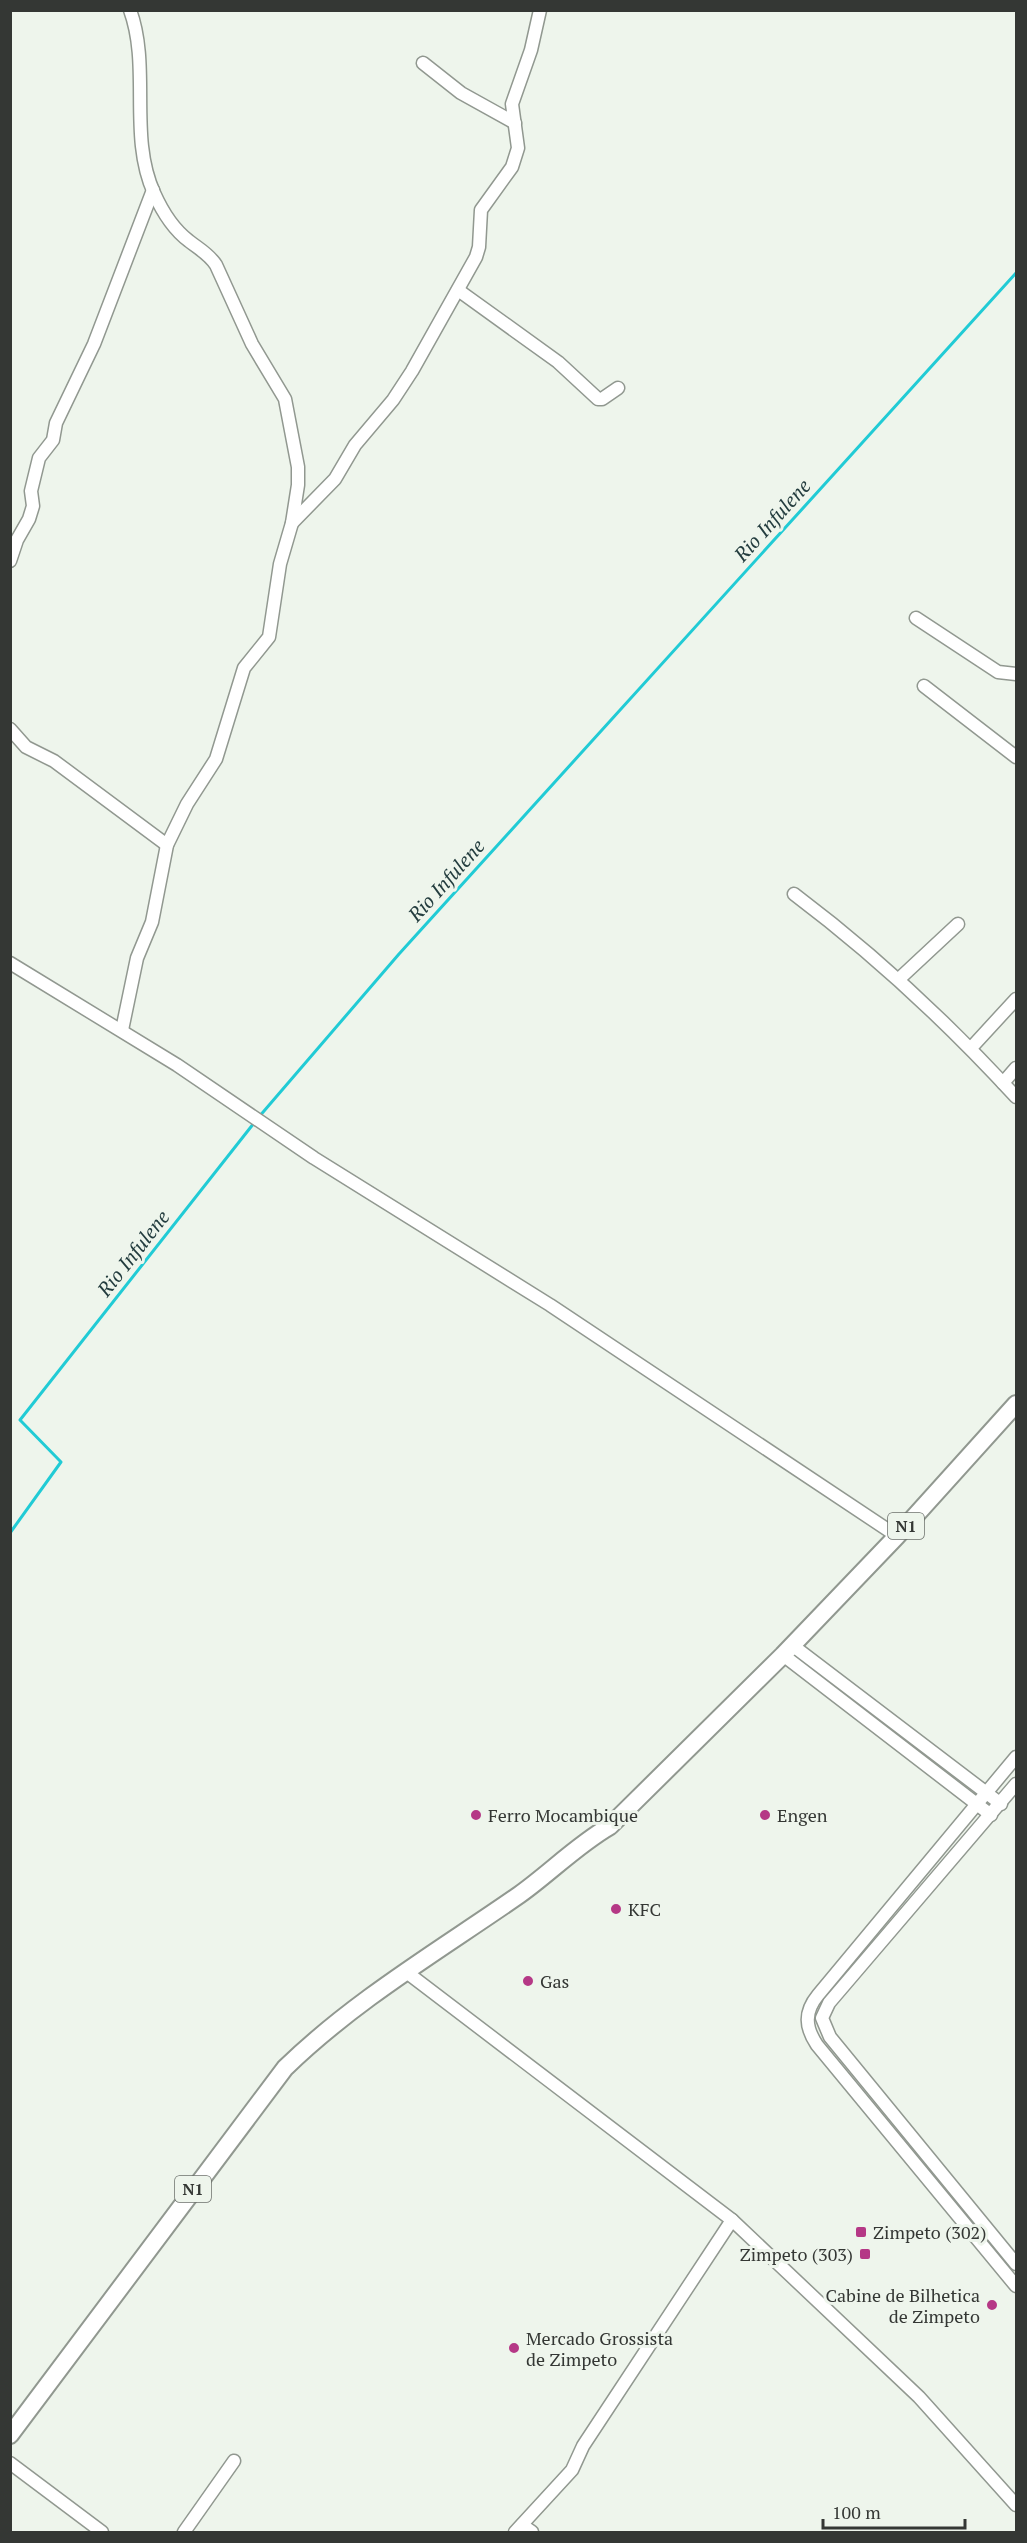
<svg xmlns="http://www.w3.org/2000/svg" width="1027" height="2543" font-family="'PT Serif',serif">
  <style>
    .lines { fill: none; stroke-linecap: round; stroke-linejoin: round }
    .stream { stroke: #21cbd5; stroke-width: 3 }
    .minor-casing { stroke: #919890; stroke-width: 15 }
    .highway-casing { stroke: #919890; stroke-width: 20 }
    .minor { stroke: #fff; stroke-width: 12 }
    .highway { stroke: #fff; stroke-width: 16 }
    .poi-dot { fill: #b53886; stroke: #eef5ec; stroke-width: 2 }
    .labels { text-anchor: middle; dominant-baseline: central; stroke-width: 6; stroke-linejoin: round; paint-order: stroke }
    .shield { fill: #eef5ec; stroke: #6c706b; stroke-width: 1.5 }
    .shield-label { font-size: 16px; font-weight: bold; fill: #343734 }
    .poi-label { font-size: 18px; fill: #343734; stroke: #eef5ec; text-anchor: start }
    .water-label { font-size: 20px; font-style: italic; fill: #243d3f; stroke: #eef5ec }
  </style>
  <rect width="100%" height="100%" fill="#eef5ec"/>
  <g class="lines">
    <g class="stream">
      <path d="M 258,1118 L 399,954 L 1016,273"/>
      <path d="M 10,1533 L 61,1462 L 20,1420 L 254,1123"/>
    </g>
    <g class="minor-casing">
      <g id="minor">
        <path d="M 423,63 L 461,93 L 515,123"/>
        <path d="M 458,290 L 558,362 L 598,399 L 602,399 L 618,388"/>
        <path d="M 292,523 L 335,479 L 355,445 L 393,400 L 412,371 L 476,257 L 479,247 L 481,210 L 512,167 L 518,148 L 512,104 L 531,50 L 540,10"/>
        <path d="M 10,561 L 17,540 L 29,519 L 33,506 L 31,491 L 39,458 L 53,440 L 56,423 L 94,344 L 153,190"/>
        <path d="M 916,618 L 998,672 L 1016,674"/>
        <path d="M 924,686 L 1016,757"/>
        <path d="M 10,729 L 26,747 L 54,761 L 167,845"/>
        <path d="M 794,894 C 875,955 948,1023 1016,1097"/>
        <path d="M 10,963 L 177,1065 L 314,1158 L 550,1305 L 897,1536"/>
        <path d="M 899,979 L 958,924"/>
        <path d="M 122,1030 L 137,958 L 152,922 L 167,845 L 187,804 L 216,759 L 244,668 L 269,637 L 280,564 L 292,523 L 298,485 L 298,467 L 285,399 L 252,344 L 216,265 C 209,254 199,249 189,241 C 173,229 162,211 154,193 C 128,136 151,67 130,10"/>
        <path d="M 971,1048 L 1016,999"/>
        <path d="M 1003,1083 L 1016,1068"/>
        <path d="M 792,1645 L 1001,1804"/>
        <path d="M 783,1655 L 991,1815"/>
        <path d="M 1016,1757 L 818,1995 C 804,2012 805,2027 817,2045 L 1016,2286"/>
        <path d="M 1016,1784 L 829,2003 L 822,2018 L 830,2037 L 1016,2264"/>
        <path d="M 405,1971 L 732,2220 L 919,2397 L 1016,2505"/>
        <path d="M 10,2463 L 102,2532"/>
        <path d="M 522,2525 L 532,2532"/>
        <path d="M 184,2532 L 234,2461"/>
        <path d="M 515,2532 L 572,2470 L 583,2446 L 732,2220"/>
      </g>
    </g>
    <g class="highway-casing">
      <path id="highway" d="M 10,2435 L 285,2068 C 355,2000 440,1950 519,1895 C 550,1873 577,1845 610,1826 L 783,1655 L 897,1536 L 1016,1404"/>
    </g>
    <use href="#minor" class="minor"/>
    <use href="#highway" class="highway"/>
  </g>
  <g class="poi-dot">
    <circle cx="476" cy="1815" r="6"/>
    <circle cx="765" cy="1815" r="6"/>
    <circle cx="616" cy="1909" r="6"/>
    <circle cx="528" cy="1981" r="6"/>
    <rect x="855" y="2226" width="12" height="12" rx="3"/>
    <rect x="859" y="2248" width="12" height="12" rx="3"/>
    <circle cx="992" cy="2305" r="6"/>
    <circle cx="514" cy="2348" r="6"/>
  </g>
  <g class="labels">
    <g class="shield">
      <rect x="888" y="1513" width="36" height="26" rx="4.5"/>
      <rect x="175" y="2176" width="36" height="26" rx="4.5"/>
    </g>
    <g class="shield-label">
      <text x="906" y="1526">N1</text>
      <text x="193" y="2189">N1</text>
    </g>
    <g class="poi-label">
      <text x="488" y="1815">Ferro Mocambique</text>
      <text x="777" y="1815">Engen</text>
      <text x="628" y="1909">KFC</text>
      <text x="540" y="1981">Gas</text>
      <text x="873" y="2232">Zimpeto (302)</text>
      <text x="853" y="2254" text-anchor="end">Zimpeto (303)</text>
      <text x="980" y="2295" text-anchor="end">Cabine de Bilhetica<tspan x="980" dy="21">de Zimpeto</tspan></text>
      <text x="526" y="2338">Mercado Grossista<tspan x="526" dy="21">de Zimpeto</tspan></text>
    </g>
    <g class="water-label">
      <text transform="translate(772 520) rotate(-48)">Rio Infulene</text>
      <text transform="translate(446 880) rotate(-48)">Rio Infulene</text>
      <text transform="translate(133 1253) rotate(-52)">Rio Infulene</text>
    </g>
  </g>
  <rect width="1027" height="2543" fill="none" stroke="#343734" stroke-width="24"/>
  <path d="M823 2519v9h142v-9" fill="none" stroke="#343734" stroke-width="3"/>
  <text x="832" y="2519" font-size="18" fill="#343734" stroke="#eef5ec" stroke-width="4.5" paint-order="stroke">100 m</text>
</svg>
